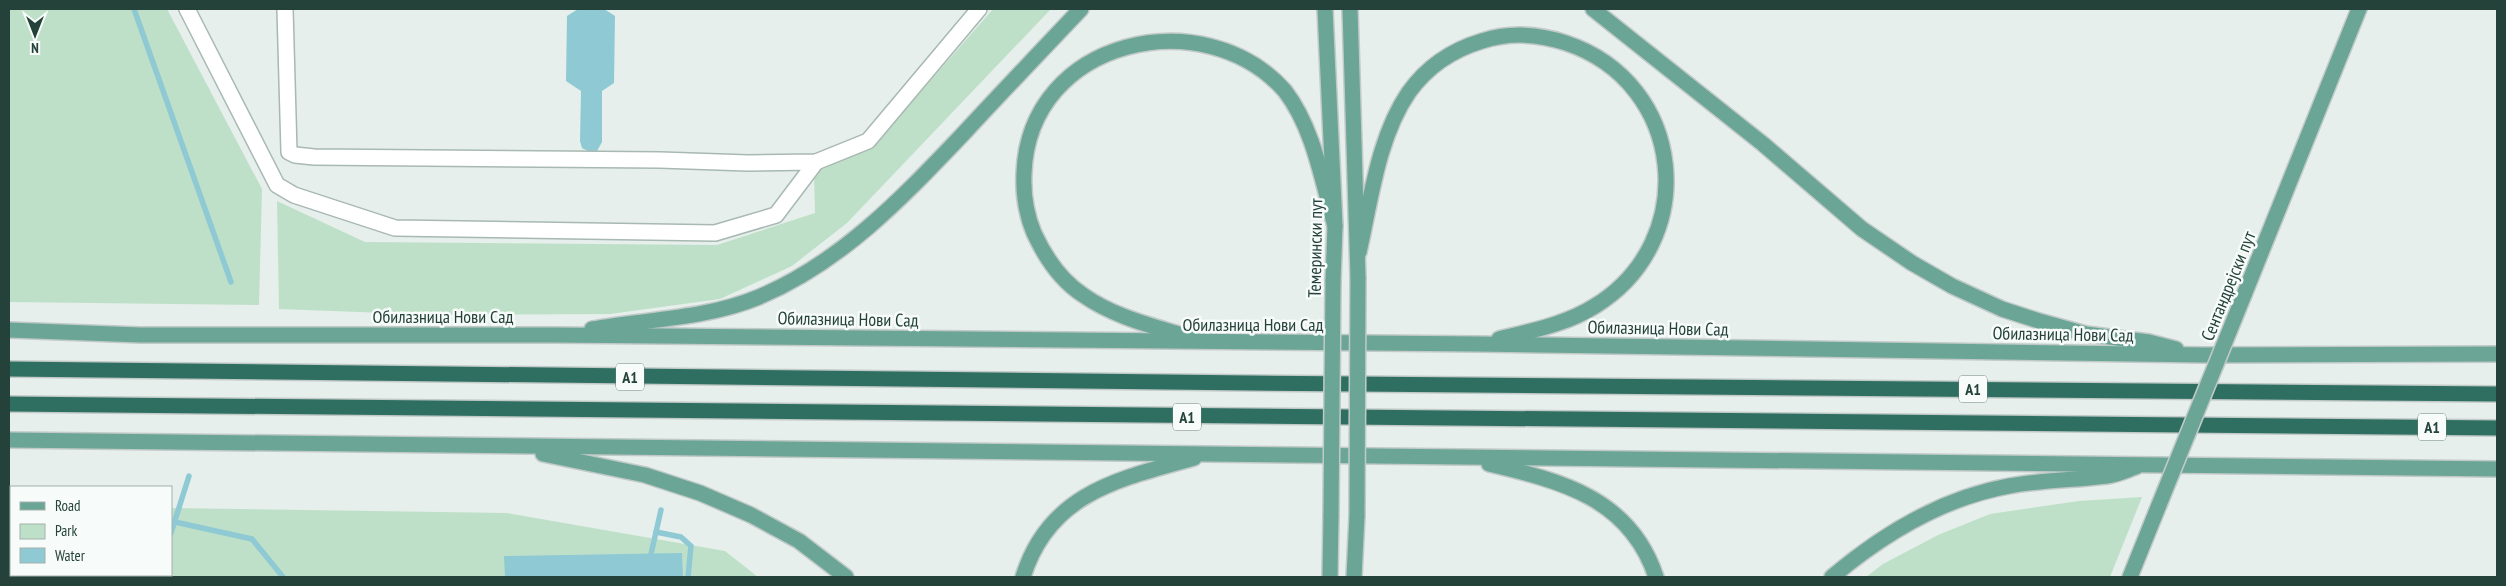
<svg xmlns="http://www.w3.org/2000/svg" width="2506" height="586" font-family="'PT Sans Narrow',sans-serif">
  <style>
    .green { fill: #bfe0c8 }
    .water { fill: #8ec9d4 }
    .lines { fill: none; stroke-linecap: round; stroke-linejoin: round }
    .stream { stroke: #8ec9d4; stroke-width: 5.5 }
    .minor-casing { stroke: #a8b8b2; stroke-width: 18 }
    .major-casing { stroke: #c2cac8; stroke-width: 18 }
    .highway-casing { stroke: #c2cac8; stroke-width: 18 }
    .minor { stroke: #fff; stroke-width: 15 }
    .major { stroke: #6aa596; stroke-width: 15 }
    .highway { stroke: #2f6f62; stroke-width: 15 }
    .major-bridge-casing { stroke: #c2cac8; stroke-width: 18; stroke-linecap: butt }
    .major-bridge { stroke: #6aa596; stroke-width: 15 }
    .labels { text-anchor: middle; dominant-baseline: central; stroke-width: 5; stroke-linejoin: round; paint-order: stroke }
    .shield { fill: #f7fbf9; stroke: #637a73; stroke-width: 1 }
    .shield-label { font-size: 16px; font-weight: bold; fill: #24423a }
    .street-label { font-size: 18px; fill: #24423a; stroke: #f7fbf9 }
  </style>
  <rect width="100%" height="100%" fill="#e6efeb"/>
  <g class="green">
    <path d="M 9,9 L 167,9 L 262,189 L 259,305 L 9,302 Z"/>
    <path d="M 993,9 L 1051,9 L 847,223 L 792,266 L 720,299 L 610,314 L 438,315 L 279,309 L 277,201 L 365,242 L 717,245 L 815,213 L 814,173 L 875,144 Z"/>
    <path d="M 2142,497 L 2110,577 L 1866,577 L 1883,564 L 1938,535 L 1990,514 L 2079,501 Z"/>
    <path d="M 9,506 L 11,506 L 11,575 L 171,575 L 171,508 L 507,513 L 725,551 L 758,577 L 9,577 Z"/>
  </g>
  <g class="water">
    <path d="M 578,9 L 604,9 L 615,16 L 614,83 L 602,91 L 602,142 L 597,151 L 592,153 L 582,148 L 580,141 L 581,91 L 566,81 L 567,16 Z"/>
    <path d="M 682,553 L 683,577 L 505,577 L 504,556 Z"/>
  </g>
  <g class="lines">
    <g class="stream">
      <path d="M 134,9 L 231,282"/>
      <path d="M 175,522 L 252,539 L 283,577"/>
      <path d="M 656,532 L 681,537 L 691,546 L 688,577"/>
      <path d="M 171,533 L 189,476"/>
      <path d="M 651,554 L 661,510"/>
    </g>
    <g class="minor-casing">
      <g id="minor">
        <path d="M 187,9 L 277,185 L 294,195 L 395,228 L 715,233 L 776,215 L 816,162"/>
        <path d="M 285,9 L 289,152 L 295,155 L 314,157 L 660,160 L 748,163 L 816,162 L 868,141 L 979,9"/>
      </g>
    </g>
    <g class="major-casing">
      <g id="major">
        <path d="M 1325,9 L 1335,226 L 1333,281"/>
        <path d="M 1350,9 L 1358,278"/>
        <path d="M 1593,9 L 1763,144 L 1862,229 L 1912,263 L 1952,286 L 2002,309 L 2039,321 L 2086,334 L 2149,342 L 2176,349"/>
        <path d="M 1359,252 C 1371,199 1378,137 1409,92 C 1427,67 1452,50 1482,41 C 1510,32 1539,34 1566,43 C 1686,83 1701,241 1595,306 C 1567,324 1531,331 1499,339"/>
        <path d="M 2244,295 L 2359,9"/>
        <path d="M 592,329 C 648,319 706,319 759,297 C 842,262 903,197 964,133 C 1003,91 1042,50 1081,9"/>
        <path d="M 9,330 L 140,335 L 555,335 L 1478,344 L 2203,355 L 2497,354"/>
        <path d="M 1189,337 C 1153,326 1114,317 1083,295 C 1060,280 1045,257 1034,233 C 1026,214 1023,194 1024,173 C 1029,38 1205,0 1285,91 C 1314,129 1322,181 1335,226"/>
        <path d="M 9,440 L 2497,469"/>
        <path d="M 543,454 L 645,475 L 700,493 L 751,515 L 799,541 L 846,577"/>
        <path d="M 1489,464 C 1561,481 1630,498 1656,577"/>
        <path d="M 1023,577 C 1049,493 1119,479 1194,458"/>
        <path d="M 1330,577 L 1331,515"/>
        <path d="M 1354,577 L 1357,516"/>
        <path d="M 1832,577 C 1883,534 1942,498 2009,486 C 2042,480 2075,480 2107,476 C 2117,475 2127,470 2136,467"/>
        <path d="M 2130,577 L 2159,505"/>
      </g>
    </g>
    <g class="highway-casing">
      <g id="highway">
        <path d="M 9,369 L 1252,383 L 2497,394"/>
        <path d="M 9,404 L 2497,428"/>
      </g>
    </g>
    <use href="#minor" class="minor"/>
    <use href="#major" class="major"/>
    <use href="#highway" class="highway"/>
    <g class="major-bridge-casing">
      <g id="major-bridge">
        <path d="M 2159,505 L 2244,295"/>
        <path d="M 1331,515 L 1333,281"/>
        <path d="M 1357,516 L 1358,278"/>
      </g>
    </g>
    <use href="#major-bridge" class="major-bridge"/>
  </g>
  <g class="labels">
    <g class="shield">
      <rect x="616" y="363.5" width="28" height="27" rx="4"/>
      <rect x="1959" y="375.5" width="28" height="27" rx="4"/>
      <rect x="1173" y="403.5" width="28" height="27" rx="4"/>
      <rect x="2418" y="413.5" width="28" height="27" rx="4"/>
    </g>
    <g class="shield-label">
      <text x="630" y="377">A1</text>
      <text x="1973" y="389">A1</text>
      <text x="1187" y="417">A1</text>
      <text x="2432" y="427">A1</text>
    </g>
    <g class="street-label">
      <text transform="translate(1315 248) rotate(-89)">Темерински пут</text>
      <text transform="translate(2228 286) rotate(-68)">Сентандрејски пут</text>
      <text x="443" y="316">Обилазница Нови Сад</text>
      <text transform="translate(848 319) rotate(1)">Обилазница Нови Сад</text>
      <text x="1253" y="324">Обилазница Нови Сад</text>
      <text transform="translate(1658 328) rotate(1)">Обилазница Нови Сад</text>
      <text transform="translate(2063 334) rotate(1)">Обилазница Нови Сад</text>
    </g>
  </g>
  <rect width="2506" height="586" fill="none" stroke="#24423a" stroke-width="20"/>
  <rect x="10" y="486" width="162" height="90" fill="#f7fbf9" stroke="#a3b1ad"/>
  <rect x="20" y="502" width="25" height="8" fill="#6aa596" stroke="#a3b1ad"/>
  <text x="55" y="511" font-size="15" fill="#24423a">Road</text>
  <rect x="20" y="524" width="25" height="15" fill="#bfe0c8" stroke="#a3b1ad"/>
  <text x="55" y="536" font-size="15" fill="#24423a">Park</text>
  <rect x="20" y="548" width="25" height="15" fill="#8ec9d4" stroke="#a3b1ad"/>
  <text x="55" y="561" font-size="15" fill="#24423a">Water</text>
  <g transform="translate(35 35) rotate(180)" stroke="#f7fbf9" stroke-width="4" paint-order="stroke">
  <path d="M0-4L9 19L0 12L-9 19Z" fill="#24423a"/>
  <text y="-8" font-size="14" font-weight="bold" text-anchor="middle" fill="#24423a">N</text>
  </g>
</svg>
